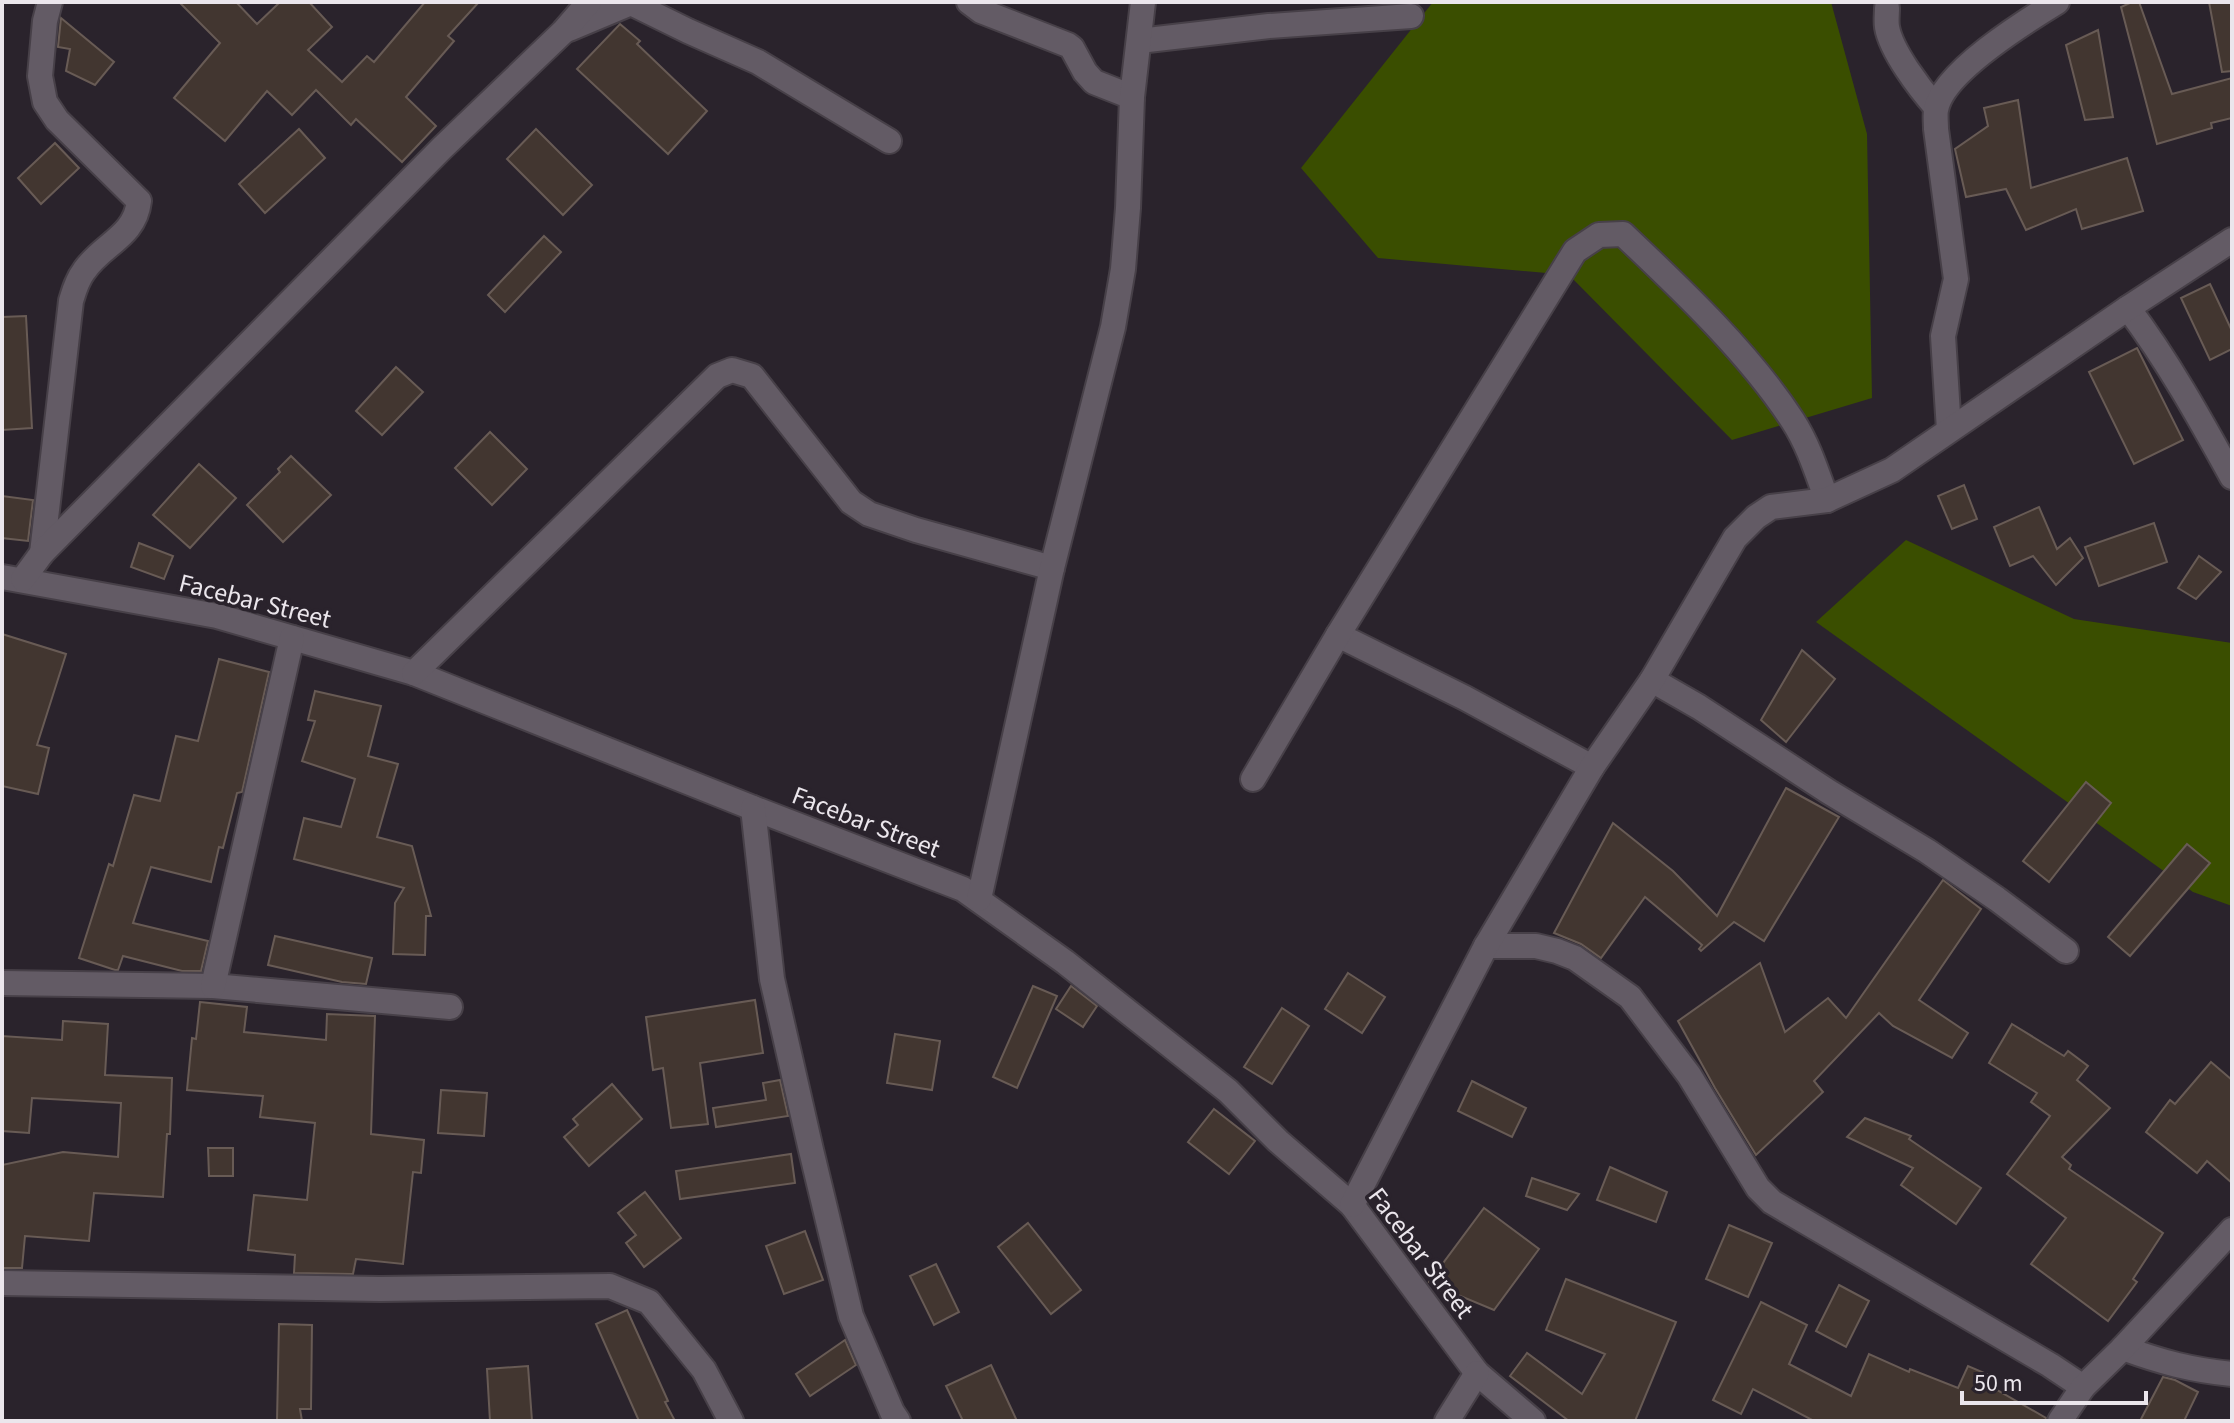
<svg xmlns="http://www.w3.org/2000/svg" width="2234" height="1423" font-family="'Source Sans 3',sans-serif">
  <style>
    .green { fill: #3a4e00 }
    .building { fill: #423630; stroke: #685b55; stroke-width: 2 }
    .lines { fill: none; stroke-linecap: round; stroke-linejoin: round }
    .minor-casing { stroke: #474048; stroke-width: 28 }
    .minor { stroke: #635b65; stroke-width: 24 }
    .labels { text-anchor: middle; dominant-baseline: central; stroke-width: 7; stroke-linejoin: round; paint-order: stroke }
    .street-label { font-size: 26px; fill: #ebe6ec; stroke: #2a232c }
  </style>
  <rect width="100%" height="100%" fill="#2a232c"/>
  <g class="green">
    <path d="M 1433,2 L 1831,2 L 1867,134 L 1872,398 L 1732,440 L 1569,275 L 1378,258 L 1301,168 Z"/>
    <path d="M 1906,540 L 2074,619 L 2232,643 L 2232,906 L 2193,892 L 1816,622 Z"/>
  </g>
  <g class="building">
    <path d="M 179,2 L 236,2 L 257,24 L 280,2 L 309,2 L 332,27 L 308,50 L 342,82 L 367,56 L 374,62 L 425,2 L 479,2 L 448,36 L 454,41 L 406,97 L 436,126 L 402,162 L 356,119 L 351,125 L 316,90 L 292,115 L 267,91 L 225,141 L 174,98 L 220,43 Z"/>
    <path d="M 2132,2 L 2139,2 L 2172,94 L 2232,78 L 2232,118 L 2211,123 L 2212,128 L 2157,144 L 2121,7 Z"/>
    <path d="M 2209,2 L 2232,2 L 2232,71 L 2222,72 Z"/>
    <path d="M 61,18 L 114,62 L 95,85 L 66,71 L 70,49 L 58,47 Z"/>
    <path d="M 620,24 L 640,41 L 637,44 L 707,111 L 668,154 L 577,69 Z"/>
    <path d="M 2098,30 L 2113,117 L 2085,120 L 2066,45 Z"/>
    <path d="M 2018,100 L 2031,188 L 2127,158 L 2143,211 L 2082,229 L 2076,209 L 2026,230 L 2006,189 L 1966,197 L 1955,149 L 1988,126 L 1984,108 Z"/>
    <path d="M 299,129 L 325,158 L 265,213 L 239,184 Z"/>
    <path d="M 536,129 L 592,185 L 563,215 L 507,159 Z"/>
    <path d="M 55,143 L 79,168 L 41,204 L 18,178 Z"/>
    <path d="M 544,236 L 561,252 L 505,312 L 488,295 Z"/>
    <path d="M 2210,284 L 2232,331 L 2232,349 L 2210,360 L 2181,298 Z"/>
    <path d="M 26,316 L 32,428 L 2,430 L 2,317 Z"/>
    <path d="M 2137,348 L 2183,440 L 2134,464 L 2089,372 Z"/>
    <path d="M 396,367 L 423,392 L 382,435 L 356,411 Z"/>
    <path d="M 490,432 L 527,469 L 492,505 L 455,468 Z"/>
    <path d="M 291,456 L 331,495 L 283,542 L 247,505 L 280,472 L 278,469 Z"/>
    <path d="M 199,464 L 236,498 L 190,548 L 153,515 Z"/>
    <path d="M 1964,485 L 1977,519 L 1952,529 L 1938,496 Z"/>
    <path d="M 2,496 L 33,500 L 28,541 L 2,538 Z"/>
    <path d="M 2039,507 L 2057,549 L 2070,538 L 2083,558 L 2056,585 L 2033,556 L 2010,566 L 1994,527 Z"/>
    <path d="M 2154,523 L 2167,562 L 2099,586 L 2085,547 Z"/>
    <path d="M 139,543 L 173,556 L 164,579 L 131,567 Z"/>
    <path d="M 2199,556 L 2221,572 L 2196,599 L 2178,588 Z"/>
    <path d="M 2,634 L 66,654 L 37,745 L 49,748 L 38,794 L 2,786 Z"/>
    <path d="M 1802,650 L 1835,679 L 1786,742 L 1761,720 Z"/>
    <path d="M 219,659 L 269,672 L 242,792 L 237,793 L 223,848 L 219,847 L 211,882 L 151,867 L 133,923 L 208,941 L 201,971 L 182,971 L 123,956 L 118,970 L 115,970 L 79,958 L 109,864 L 113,866 L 134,795 L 160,801 L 176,736 L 198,741 Z"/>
    <path d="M 315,691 L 381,706 L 368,756 L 398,764 L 377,837 L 412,846 L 431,916 L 426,916 L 425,955 L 393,954 L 395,903 L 404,888 L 294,859 L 304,818 L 341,827 L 355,779 L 302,761 L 315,721 L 308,720 Z"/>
    <path d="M 2086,782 L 2111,803 L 2049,882 L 2023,861 Z"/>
    <path d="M 1786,788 L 1839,817 L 1764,941 L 1734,922 L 1701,951 L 1699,949 L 1702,945 L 1645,897 L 1601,958 L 1581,944 L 1554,933 L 1613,823 L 1673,871 L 1717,916 Z"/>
    <path d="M 2187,844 L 2210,863 L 2130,956 L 2108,937 Z"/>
    <path d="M 1943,880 L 1981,909 L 1919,1000 L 1968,1033 L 1952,1058 L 1893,1026 L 1879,1013 L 1814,1081 L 1823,1092 L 1756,1155 L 1715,1088 L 1678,1021 L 1760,963 L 1785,1032 L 1828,998 L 1846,1018 Z"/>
    <path d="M 275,936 L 372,958 L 366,984 L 342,982 L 268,965 Z"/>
    <path d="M 1348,973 L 1385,997 L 1362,1033 L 1325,1009 Z"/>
    <path d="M 1033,986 L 1057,996 L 1017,1088 L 993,1077 Z"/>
    <path d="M 1071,986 L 1097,1006 L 1083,1027 L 1056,1009 Z"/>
    <path d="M 755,1000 L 763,1053 L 700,1063 L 708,1124 L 671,1128 L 663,1068 L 653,1070 L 646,1017 Z"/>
    <path d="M 200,1002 L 247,1007 L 244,1032 L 326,1040 L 327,1014 L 375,1016 L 371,1134 L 424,1140 L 421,1173 L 413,1172 L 403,1264 L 356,1259 L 353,1274 L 294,1273 L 295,1255 L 248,1250 L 254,1195 L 307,1200 L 315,1123 L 260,1117 L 263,1096 L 187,1090 L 192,1038 L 196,1039 Z"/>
    <path d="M 1282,1008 L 1309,1026 L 1272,1084 L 1244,1067 Z"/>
    <path d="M 63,1021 L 108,1024 L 105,1075 L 172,1078 L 170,1134 L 167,1134 L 163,1197 L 94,1193 L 89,1241 L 25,1236 L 22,1268 L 2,1268 L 2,1165 L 63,1152 L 118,1157 L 121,1103 L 32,1098 L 29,1133 L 2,1131 L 2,1036 L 62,1040 Z"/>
    <path d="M 2012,1024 L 2064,1056 L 2068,1051 L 2088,1066 L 2077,1080 L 2110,1108 L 2062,1157 L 2071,1165 L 2069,1169 L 2163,1233 L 2133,1279 L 2137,1282 L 2108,1321 L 2031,1264 L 2066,1218 L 2007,1174 L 2050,1116 L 2031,1102 L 2037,1093 L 1989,1063 Z"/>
    <path d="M 895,1034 L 940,1041 L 932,1090 L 887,1083 Z"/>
    <path d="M 2211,1062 L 2232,1080 L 2232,1183 L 2207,1161 L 2197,1173 L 2146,1132 L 2170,1100 L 2175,1104 Z"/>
    <path d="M 780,1080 L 788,1116 L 716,1127 L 713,1108 L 766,1100 L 763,1083 Z"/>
    <path d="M 1472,1081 L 1526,1108 L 1512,1137 L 1458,1111 Z"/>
    <path d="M 612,1084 L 642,1119 L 589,1166 L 564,1137 L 578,1125 L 573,1119 Z"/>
    <path d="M 441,1090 L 487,1093 L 484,1136 L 438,1133 Z"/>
    <path d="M 1214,1109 L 1255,1141 L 1229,1174 L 1188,1142 Z"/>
    <path d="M 1865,1118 L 1911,1136 L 1909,1139 L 1981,1188 L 1956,1224 L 1901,1185 L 1913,1168 L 1847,1137 Z"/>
    <path d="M 208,1148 L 233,1148 L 233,1176 L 209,1176 Z"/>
    <path d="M 791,1154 L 795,1183 L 680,1199 L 676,1171 Z"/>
    <path d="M 1610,1167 L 1667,1192 L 1656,1222 L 1597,1200 Z"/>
    <path d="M 1532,1178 L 1579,1194 L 1567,1210 L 1526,1196 Z"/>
    <path d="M 645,1192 L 681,1238 L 644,1267 L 626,1243 L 636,1235 L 618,1213 Z"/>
    <path d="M 1484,1208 L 1539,1249 L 1494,1310 L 1451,1292 L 1449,1297 L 1429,1282 Z"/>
    <path d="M 1028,1223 L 1081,1290 L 1051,1314 L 998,1247 Z"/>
    <path d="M 1729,1225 L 1772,1243 L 1748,1297 L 1706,1279 Z"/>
    <path d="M 805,1231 L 823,1280 L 784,1294 L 766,1246 Z"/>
    <path d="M 936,1264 L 959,1312 L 934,1325 L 910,1276 Z"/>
    <path d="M 1566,1279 L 1676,1322 L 1635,1421 L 1569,1421 L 1510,1376 L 1527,1353 L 1582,1394 L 1605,1354 L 1546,1330 Z"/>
    <path d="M 1839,1285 L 1869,1301 L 1846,1347 L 1816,1331 Z"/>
    <path d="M 1761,1302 L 1807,1325 L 1789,1364 L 1851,1396 L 1869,1354 L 1909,1372 L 1910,1369 L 1958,1388 L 1968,1366 L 1996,1378 L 1992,1387 L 2046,1418 L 2045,1421 L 1814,1421 L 1753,1389 L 1741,1414 L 1713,1400 Z"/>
    <path d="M 627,1310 L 668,1401 L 665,1402 L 675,1421 L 639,1421 L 596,1324 Z"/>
    <path d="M 279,1324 L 312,1325 L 311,1409 L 300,1409 L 302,1421 L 277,1421 Z"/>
    <path d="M 845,1340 L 856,1365 L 810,1396 L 796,1374 Z"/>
    <path d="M 991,1365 L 1017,1421 L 963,1421 L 946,1386 Z"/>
    <path d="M 528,1366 L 532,1421 L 490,1421 L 487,1369 Z"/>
    <path d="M 2163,1377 L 2175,1380 L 2198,1392 L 2184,1421 L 2140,1421 Z"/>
  </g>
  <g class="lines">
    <g class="minor-casing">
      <g id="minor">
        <path d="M 969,2 L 981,11 L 1068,45 L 1072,48 L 1085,72 L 1094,82 L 1132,97"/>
        <path d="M 1887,8 C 1887,14 1886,21 1887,27 C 1891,51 1920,89 1936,107"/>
        <path d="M 569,29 L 631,3 L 688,31 L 758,62 L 889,141"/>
        <path d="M 1139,41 L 1269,26 L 1411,16"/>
        <path d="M 2128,308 C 2168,361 2200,419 2232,477"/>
        <path d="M 1949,430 L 1943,336 L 1956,279 L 1936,129 C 1936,123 1935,115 1936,110 C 1942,73 2026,21 2057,2"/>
        <path d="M 42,553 L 71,301 C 74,291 77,280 84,271 C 102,244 135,237 139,201 L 57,120 L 45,102 L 40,76 L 45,21 L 50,2"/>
        <path d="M 2,577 L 217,616 L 414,673 L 753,808 L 963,889 L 1065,962 L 1228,1091 L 1278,1141 L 1352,1205 L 1477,1373 L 1533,1421"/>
        <path d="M 23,579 L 42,553 L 442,148 L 563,32 L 589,2"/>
        <path d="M 1338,635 L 1465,698 L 1592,767"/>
        <path d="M 414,673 L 717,376 L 732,370 L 752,376 L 851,502 L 869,514 L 916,530 L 1052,568"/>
        <path d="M 1652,680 L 1699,707 L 1829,792 L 1927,851 L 1997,899 L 2066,951"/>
        <path d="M 1253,779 L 1338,635 L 1575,251 L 1599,235 L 1623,234 C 1681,289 1749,353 1793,421 C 1809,446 1817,473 1827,500"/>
        <path d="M 753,808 L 772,979 L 811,1150 L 851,1316 L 892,1412 L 898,1421"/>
        <path d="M 979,899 L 1052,568 L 1113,327 L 1123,269 L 1128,208 L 1132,97 L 1143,2"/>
        <path d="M 1486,946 L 1536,946 L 1557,951 L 1575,958 L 1630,997 L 1689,1075 L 1758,1188 L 1772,1202 L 2050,1365 L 2083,1387"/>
        <path d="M 2,983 L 213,986 L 450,1007"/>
        <path d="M 213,986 L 292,638"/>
        <path d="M 1352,1205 L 1486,946 L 1592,767 L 1652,680 L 1735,538 L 1756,517 L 1771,507 L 1827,500 L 1892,470 L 2128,308 L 2232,240"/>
        <path d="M 2,1283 L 380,1289 L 610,1286 L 649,1302 L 704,1370 L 731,1421"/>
        <path d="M 2123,1348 C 2161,1362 2191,1370 2232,1374"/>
        <path d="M 1447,1421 L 1477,1373"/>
        <path d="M 2060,1421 L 2083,1387 L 2123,1348 L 2232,1230"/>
      </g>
    </g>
    <use href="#minor" class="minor"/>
  </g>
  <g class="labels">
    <g class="street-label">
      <text transform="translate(255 601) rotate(14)">Facebar Street</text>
      <text transform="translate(866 822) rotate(21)">Facebar Street</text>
      <text transform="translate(1421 1253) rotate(53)">Facebar Street</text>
    </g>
  </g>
  <rect width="2234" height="1423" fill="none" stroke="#ebe6ec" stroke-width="8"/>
  <path d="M1962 1391v12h184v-12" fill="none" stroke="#ebe6ec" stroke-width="4"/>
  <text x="1974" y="1391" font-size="24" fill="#ebe6ec" stroke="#2a232c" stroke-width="6" paint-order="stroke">50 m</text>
</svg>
